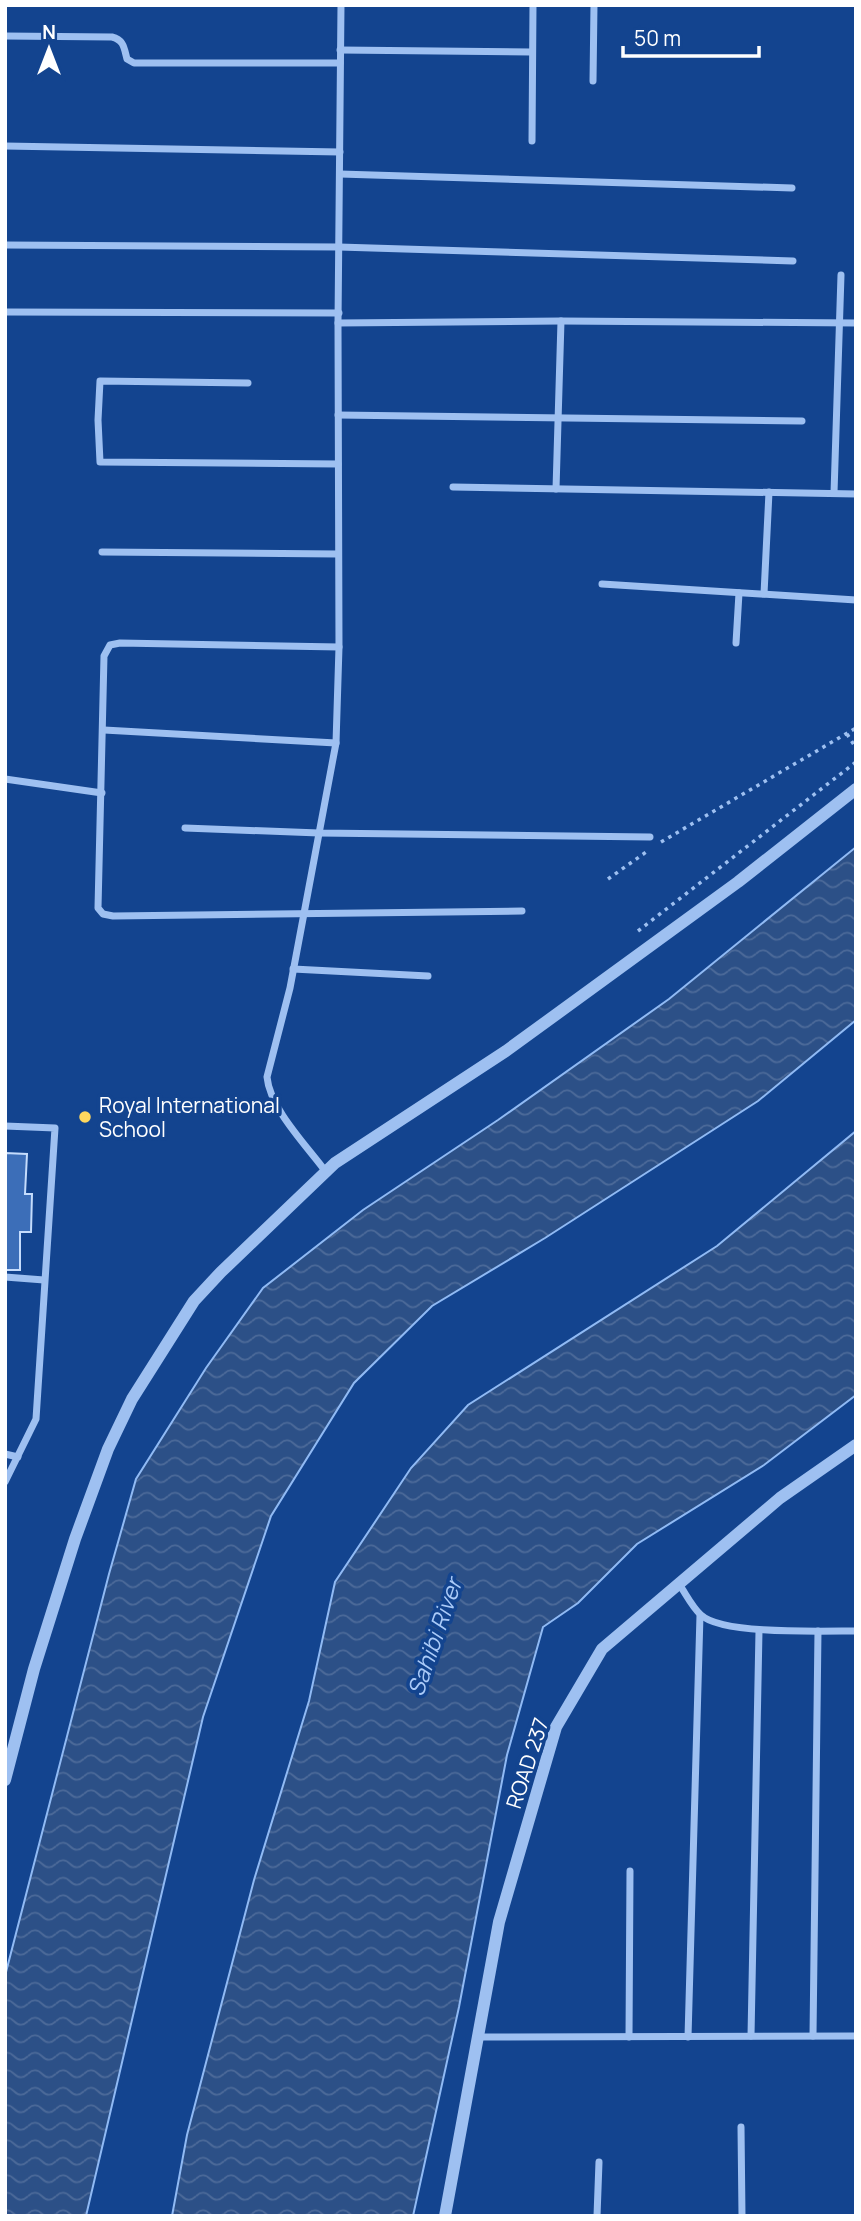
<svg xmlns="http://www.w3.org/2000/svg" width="861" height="2221" font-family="Manrope,sans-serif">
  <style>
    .water { fill: url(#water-waves); stroke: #90baf4; stroke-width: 2 }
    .building { fill: #3c6eb8; stroke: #c5dcfc; stroke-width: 2 }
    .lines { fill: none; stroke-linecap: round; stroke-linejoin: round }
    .path { stroke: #9ec0f1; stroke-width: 3.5; stroke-dasharray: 3.5 5; stroke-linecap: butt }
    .minor { stroke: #9ec0f1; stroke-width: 7 }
    .tertiary { stroke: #9ec0f1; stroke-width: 12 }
    .poi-dot { fill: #ffd85e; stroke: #13448f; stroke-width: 2.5 }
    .labels { text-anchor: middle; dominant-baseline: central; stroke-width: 7; stroke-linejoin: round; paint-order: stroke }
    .poi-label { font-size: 21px; fill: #fff; stroke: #13448f; text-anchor: start }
    .street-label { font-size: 21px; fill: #fff; stroke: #13448f }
    .water-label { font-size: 23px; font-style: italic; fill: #aacaf8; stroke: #13448f }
  </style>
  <defs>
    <pattern id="water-waves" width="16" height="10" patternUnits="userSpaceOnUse" patternTransform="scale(1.75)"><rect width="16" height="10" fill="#2c5087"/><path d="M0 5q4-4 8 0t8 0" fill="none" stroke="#4c6a99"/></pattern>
  </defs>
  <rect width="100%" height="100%" fill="#13448f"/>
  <g class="water">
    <path d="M 856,847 L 856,1020 L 758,1101 L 545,1238 L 432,1306 L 354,1383 L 271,1516 L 203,1717 L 86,2216 L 5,2216 L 5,1976 L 109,1574 L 136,1479 L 206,1368 L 263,1288 L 363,1210 L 498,1120 L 669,999 Z"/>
    <path d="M 856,1131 L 856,1395 L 764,1465 L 637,1544 L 578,1603 L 543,1627 L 507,1755 L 459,2007 L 413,2216 L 172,2216 L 187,2135 L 254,1880 L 309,1701 L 335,1582 L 411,1468 L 468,1405 L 717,1246 Z"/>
  </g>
  <path class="building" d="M 5,1153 L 27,1154 L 25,1194 L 32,1194 L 31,1232 L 20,1232 L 20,1270 L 5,1270 Z"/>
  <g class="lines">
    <g class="path">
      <path d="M 847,734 L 856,748"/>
      <path d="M 661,842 L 856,728"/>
      <path d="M 608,879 L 649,850"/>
      <path d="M 638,931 L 856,762"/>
    </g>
    <g class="minor">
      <path d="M 5,36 L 112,37 C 124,40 124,48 127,59 L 134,63 L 340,63"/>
      <path d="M 340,50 L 531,52"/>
      <path d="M 593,81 L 594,5"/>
      <path d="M 532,141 L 533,5"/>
      <path d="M 5,146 L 340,152"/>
      <path d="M 340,174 L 792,188"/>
      <path d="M 5,245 L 339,247 L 793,261"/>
      <path d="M 5,312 L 339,313"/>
      <path d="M 338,323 L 561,321 L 856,323"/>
      <path d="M 248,383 L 100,381 L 98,420 L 100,462 L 338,464"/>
      <path d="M 338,415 L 802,421"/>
      <path d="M 453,487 L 856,494"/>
      <path d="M 556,489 L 561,321"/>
      <path d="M 834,493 L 841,275"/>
      <path d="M 102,552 L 337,554"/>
      <path d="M 602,584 L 856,600"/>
      <path d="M 764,594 L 769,492"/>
      <path d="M 736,643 L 739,593"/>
      <path d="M 339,647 L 120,643 L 110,645 L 104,656 L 98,908 L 103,914 L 113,916 L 522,911"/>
      <path d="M 104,730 L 336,743"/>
      <path d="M 5,779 L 102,793"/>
      <path d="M 185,828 L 319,833 L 650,837"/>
      <path d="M 293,969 L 428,976"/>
      <path d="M 5,1126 L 55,1128 L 36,1419 L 5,1482"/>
      <path d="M 326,1172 C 307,1146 270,1109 267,1077 L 290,988 L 336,743 L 339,647 L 338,323 L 341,5"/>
      <path d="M 5,1277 L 44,1280"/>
      <path d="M 5,1454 L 18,1457"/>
      <path d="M 679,1584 C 686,1594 692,1607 701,1615 C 722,1635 825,1631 856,1631"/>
      <path d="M 751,2036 L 759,1631"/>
      <path d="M 813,2036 L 818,1631"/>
      <path d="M 478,2037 L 856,2036"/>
      <path d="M 629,2037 L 630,1871"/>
      <path d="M 688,2037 L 700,1615"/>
      <path d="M 741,2127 L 742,2216"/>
      <path d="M 597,2216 L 599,2162"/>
    </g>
    <g class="tertiary">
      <path d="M 5,1780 L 34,1669 L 75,1539 L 108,1449 L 132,1399 L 194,1301 L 221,1272 L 335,1163 L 506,1051 L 738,882 L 856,789"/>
      <path d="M 445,2216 L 499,1922 L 556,1727 L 602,1649 L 780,1498 L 856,1445"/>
    </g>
  </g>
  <circle class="poi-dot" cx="85" cy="1117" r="7"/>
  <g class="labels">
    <g class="poi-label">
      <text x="99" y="1105">Royal International<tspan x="99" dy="24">School</tspan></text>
    </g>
    <g class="street-label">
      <text transform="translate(527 1763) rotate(-72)">ROAD 237</text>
    </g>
    <g class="water-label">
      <text transform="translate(434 1637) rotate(-71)">Sahibi River</text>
    </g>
  </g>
  <rect width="861" height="2221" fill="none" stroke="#ffffff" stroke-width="14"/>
  <g transform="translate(49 49)" stroke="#13448f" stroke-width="5" paint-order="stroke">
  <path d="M0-5L12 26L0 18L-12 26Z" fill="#ffffff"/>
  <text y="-10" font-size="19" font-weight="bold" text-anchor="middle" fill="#ffffff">N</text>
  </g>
  <path d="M623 46v10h136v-10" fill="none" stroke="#ffffff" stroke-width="3.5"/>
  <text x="634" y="46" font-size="21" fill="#ffffff" stroke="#13448f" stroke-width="5" paint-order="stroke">50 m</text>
</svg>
